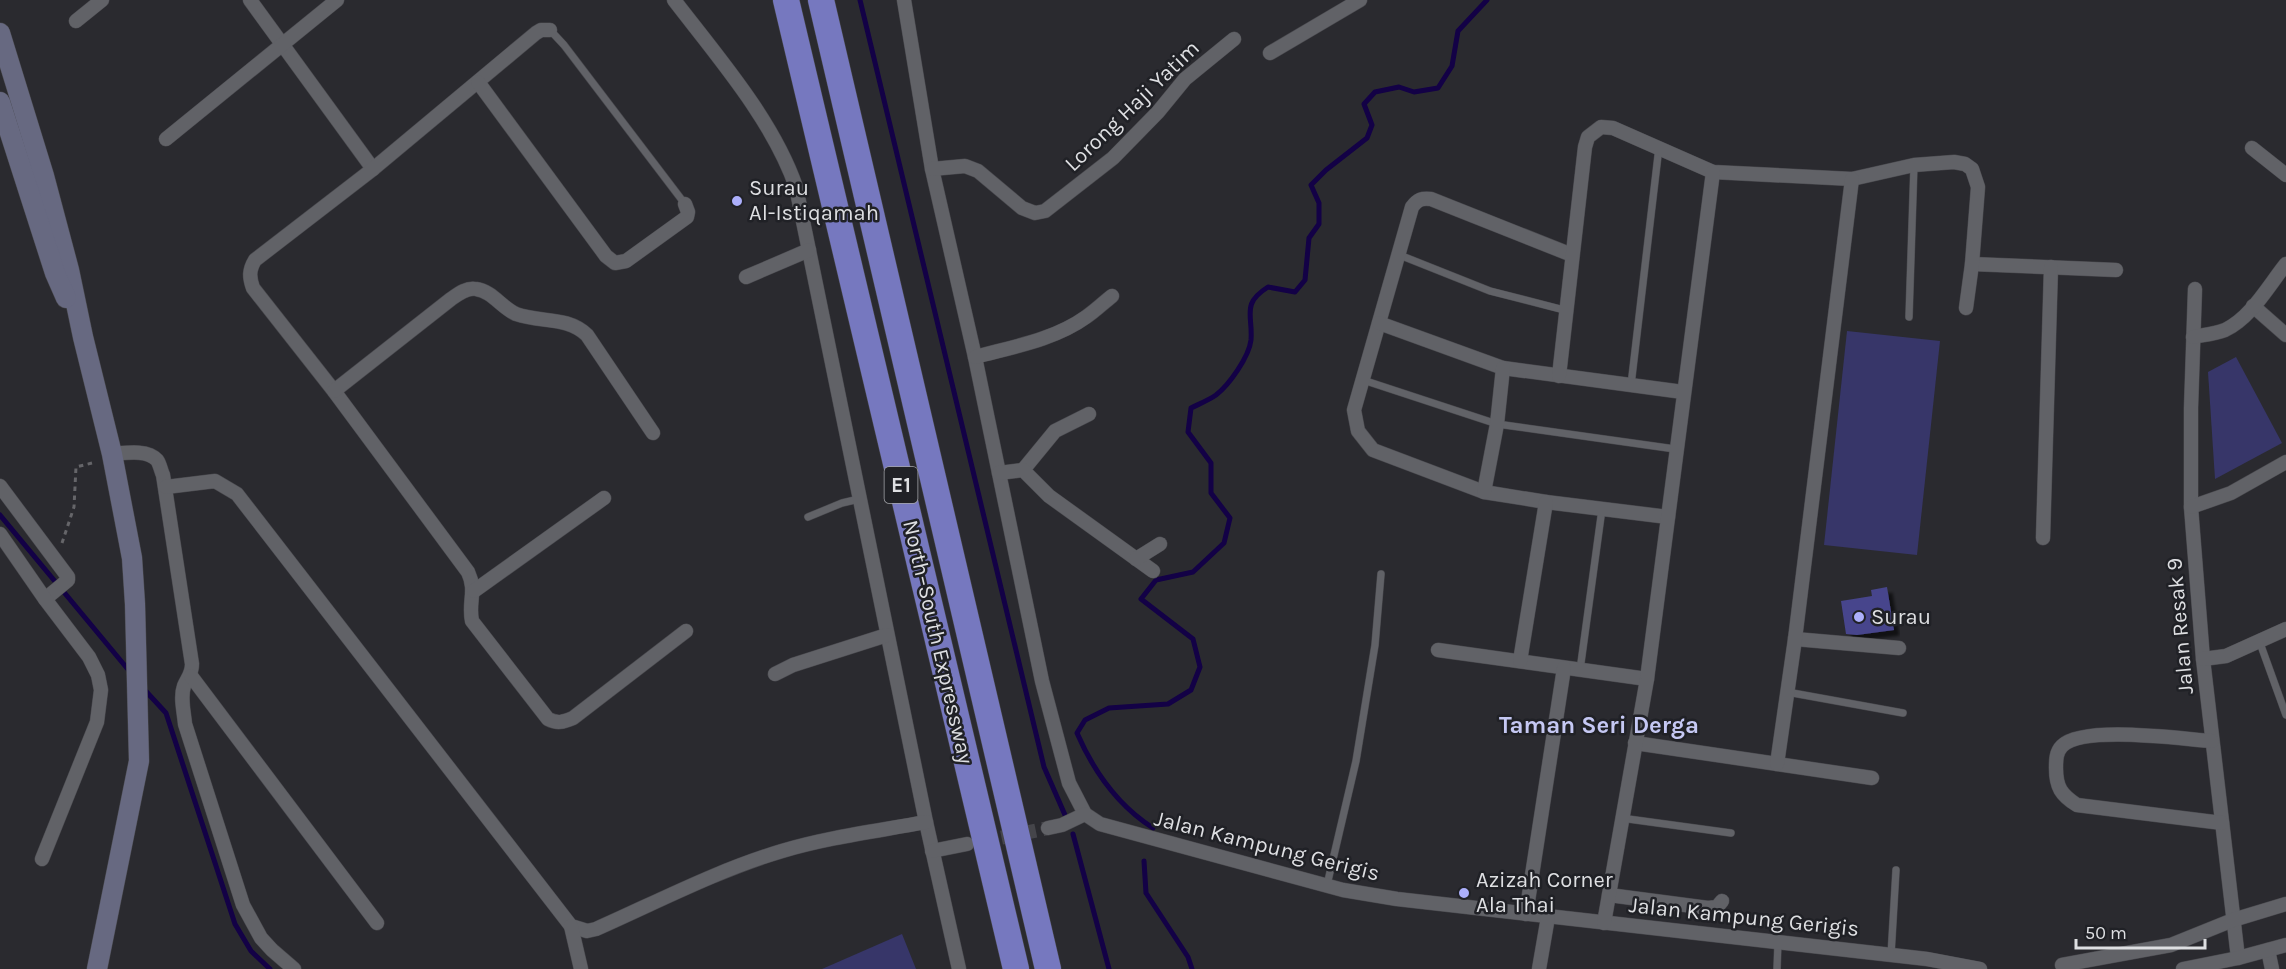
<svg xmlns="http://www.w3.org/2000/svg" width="2286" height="969" font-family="Karla,sans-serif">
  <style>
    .green { fill: #373669 }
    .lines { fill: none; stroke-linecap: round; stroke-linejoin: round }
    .stream { stroke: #130146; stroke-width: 5 }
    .building { fill: #47458c; filter: url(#shadow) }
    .minor-tunnel { stroke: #45454a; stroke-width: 14; stroke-dasharray: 14 7; stroke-linecap: butt }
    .service-casing { stroke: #48484d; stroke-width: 8 }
    .minor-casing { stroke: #48484d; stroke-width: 15 }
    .secondary-casing { stroke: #48484d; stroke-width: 21 }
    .motorway-casing { stroke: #48484d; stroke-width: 27 }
    .path { stroke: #656569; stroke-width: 3; stroke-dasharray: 4.5 4.5; stroke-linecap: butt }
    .service { stroke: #616267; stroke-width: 7 }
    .minor { stroke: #616267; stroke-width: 14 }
    .secondary { stroke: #676981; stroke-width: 20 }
    .motorway { stroke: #7678bf; stroke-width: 26 }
    .poi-dot { fill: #acaffb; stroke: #202126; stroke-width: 2 }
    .labels { text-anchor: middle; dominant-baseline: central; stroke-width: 5; stroke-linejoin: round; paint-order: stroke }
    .shield { fill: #202126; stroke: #a5a6aa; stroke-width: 1.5 }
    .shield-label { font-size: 21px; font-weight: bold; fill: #dedfe2 }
    .street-label { font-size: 22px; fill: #dedfe2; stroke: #202126 }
    .poi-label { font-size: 22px; fill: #dedfe2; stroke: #202126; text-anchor: start }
    .neighbourhood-label { font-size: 24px; font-weight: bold; fill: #c5c8f3; stroke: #202126 }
  </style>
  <defs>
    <filter id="shadow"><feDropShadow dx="5.5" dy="5.5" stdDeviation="1.5" flood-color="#0009"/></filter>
  </defs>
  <rect width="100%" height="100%" fill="#2a2a2f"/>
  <g class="green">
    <path d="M 1847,331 L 1940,341 L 1917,555 L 1824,545 Z"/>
    <path d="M 2236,357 L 2282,443 L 2215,479 L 2208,372 Z"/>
    <path d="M 902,934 L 916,969 L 822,969 Z"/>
  </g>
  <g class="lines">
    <g class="stream">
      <path d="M 860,0 L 1044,767 L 1065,815"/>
      <path d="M 0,515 L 131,673"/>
      <path d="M 142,687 L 166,713 L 235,924 L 251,951 L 270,969"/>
      <path d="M 1153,828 C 1117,805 1094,772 1077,733 L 1085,720 L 1109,708 L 1168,704 L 1191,690 L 1200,667 L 1193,639 L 1141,599 L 1156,580 L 1193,572 L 1224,543 L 1230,518 L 1211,493 L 1211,463 L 1188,432 L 1191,408 C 1199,404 1209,400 1216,395 C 1229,385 1249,357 1251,340 C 1253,315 1241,304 1268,287 L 1295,292 L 1305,280 L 1309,238 L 1319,224 L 1319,203 L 1311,185 L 1326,170 L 1367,138 L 1372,125 L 1364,104 L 1375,92 L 1399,87 L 1414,92 L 1438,88 L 1452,66 L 1458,31 L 1487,0"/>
      <path d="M 1073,834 L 1109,969"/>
      <path d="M 1144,861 L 1146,893 L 1188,957 L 1192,969"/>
    </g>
  </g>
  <path class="building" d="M 1887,587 L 1894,630 L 1857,635 L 1846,634 L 1841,601 L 1872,596 L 1871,590 Z"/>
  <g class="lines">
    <path class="minor-tunnel" d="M 981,842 L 1048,828"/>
    <g class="service-casing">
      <g id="service">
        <path d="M 550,30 L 564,45 L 685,204"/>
        <path d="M 1397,254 L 1490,291 L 1568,311"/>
        <path d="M 1909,317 L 1914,165"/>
        <path d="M 1363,380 L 1497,424 L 1675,449"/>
        <path d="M 1631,385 L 1659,147"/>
        <path d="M 808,517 L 842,503 L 859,499"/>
        <path d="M 2260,643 L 2286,715"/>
        <path d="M 1580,670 L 1602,509"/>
        <path d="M 1787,692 L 1903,713"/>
        <path d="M 1621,818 L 1731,833"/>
        <path d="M 1327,885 L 1356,761 L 1375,645 L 1381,574"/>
        <path d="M 1891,955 L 1896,870"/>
        <path d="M 1777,969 L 1778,942"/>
      </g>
    </g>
    <g class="minor-casing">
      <g id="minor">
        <path d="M 250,0 L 373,169"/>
        <path d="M 674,0 C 717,56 773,120 796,187 L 926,822 L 959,969"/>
        <path d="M 904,0 L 932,169 L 975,357 L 1042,681 L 1069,783 L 1085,814 L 1100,824 L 1343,890 L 1397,899 L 1927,959 L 1980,969"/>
        <path d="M 76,21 L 102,0"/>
        <path d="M 550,30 L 541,30 L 536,33 L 373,169 L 255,260 C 249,270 249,277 253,288 L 334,391 L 468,572 C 477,591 468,602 472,621 L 548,719 C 558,724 563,722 573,718 L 686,631"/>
        <path d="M 1270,53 L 1360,0"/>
        <path d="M 478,82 L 606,256 L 615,263 L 626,261 L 687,217 L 688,212 L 685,204"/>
        <path d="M 166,139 L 337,0"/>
        <path d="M 2252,148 L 2286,175"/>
        <path d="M 932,169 L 965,166 L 978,171 L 1022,208 L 1035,213 L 1045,211 L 1113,158 L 1158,112 L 1185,79 L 1234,39"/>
        <path d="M 1572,255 L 1431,199 C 1422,198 1418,199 1412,207 L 1354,410 L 1358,431 L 1373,450 L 1484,492 L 1546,502 L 1668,517"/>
        <path d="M 1972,264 L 2116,270"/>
        <path d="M 746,277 L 809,250"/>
        <path d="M 2195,289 L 2191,408 L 2191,507 L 2203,659 L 2238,958"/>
        <path d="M 2253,306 L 2286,335"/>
        <path d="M 1379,323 L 1503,368 L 1683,392"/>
        <path d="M 2193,337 C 2203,335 2215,334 2225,330 C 2251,318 2269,285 2286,264"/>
        <path d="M 975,357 C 1012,347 1054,340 1086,317 C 1095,311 1103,303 1112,296"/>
        <path d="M 1559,376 L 1585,147 L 1588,137 L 1601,127 L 1613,128 L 1713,172 L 1852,179 L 1914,165 L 1954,162 L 1965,164 L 1972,169 L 1978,187 L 1972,264 L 1966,308"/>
        <path d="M 334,391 L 451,299 C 458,294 467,287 476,289 C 492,291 502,308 516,314 C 541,323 567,316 587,335 L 653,433"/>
        <path d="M 112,454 C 125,453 147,449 157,460 C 160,464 161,471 163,475 L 192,664 C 192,674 188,677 184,686 C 180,697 184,712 185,724 L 243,905 L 261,938 L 272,950 L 294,969"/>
        <path d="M 1023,470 L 1055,431 L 1089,414"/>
        <path d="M 999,473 L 1023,470 L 1049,496 L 1153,571"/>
        <path d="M 0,486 L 68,577 L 68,580 L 45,599"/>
        <path d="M 166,487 L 215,481 L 237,494 L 571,926 L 587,931 L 596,929 C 657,902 718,870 782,851 C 829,837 878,831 926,822"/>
        <path d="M 1484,492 L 1497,424 L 1503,368"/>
        <path d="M 2191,507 L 2231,493 L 2286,462"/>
        <path d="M 0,534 L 45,599 L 89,657 L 98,675 L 101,690 L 97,722 L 42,859"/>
        <path d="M 2043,538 L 2051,267"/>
        <path d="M 1136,559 L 1160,544"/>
        <path d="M 474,591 L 604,498"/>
        <path d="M 1795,639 L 1899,648"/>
        <path d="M 1438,650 L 1647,679"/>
        <path d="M 2203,659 L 2226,656 L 2286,629"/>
        <path d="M 1520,661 L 1546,502"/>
        <path d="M 775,674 L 793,665 L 887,635"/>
        <path d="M 191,676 L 377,923"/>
        <path d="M 2212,741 C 2181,739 2083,725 2062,746 C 2056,752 2056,760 2056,768 C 2056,787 2061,795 2077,805 L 2222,823"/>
        <path d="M 1635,743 L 1872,778"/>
        <path d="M 1777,764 L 1795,639 L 1852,179"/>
        <path d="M 1048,828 L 1062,825 L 1085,814"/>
        <path d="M 932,851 L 967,844"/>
        <path d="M 1609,895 L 1708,908 L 1717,907 L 1722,901"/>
        <path d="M 1526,914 L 1564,668"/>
        <path d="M 1604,923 L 1647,679 L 1713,172"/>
        <path d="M 571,926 L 581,969"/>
        <path d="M 2268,950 L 2272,969"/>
        <path d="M 2062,965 L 2171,945 L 2233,920 L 2286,904"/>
        <path d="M 1539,969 L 1548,917"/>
        <path d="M 2183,969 L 2238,958 L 2286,945"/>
      </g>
    </g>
    <g class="secondary-casing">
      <g id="secondary">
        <path d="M 0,33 L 44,176 L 69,270 L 83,337 L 112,454 L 132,558 L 135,604 L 139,761 L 97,969"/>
        <path d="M 0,102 L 55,273 L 66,298"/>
      </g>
    </g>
    <g class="motorway-casing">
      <g id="motorway">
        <path d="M 786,0 L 1016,969"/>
        <path d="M 821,0 L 1048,969"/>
      </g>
    </g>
    <path class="path" d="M 62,543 L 74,507 L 76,467 L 96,462"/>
    <use href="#service" class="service"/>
    <use href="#minor" class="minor"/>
    <use href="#secondary" class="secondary"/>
    <use href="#motorway" class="motorway"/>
  </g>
  <g class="poi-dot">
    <circle cx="737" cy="201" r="6"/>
    <circle cx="1859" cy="617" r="6"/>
    <circle cx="1464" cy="893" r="6"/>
  </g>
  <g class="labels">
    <rect class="shield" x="884.5" y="467" width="33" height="36" rx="4.5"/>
    <g class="shield-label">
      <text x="901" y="485">E1</text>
    </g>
    <g class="street-label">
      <text transform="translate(1132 106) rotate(-44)">Lorong Haji Yatim</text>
      <text transform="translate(2180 626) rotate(-95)">Jalan Resak 9</text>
      <text transform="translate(938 642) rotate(77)">North–South Expressway</text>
      <text transform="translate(1267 846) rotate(14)">Jalan Kampung Gerigis</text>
      <text transform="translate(1744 917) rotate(6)">Jalan Kampung Gerigis</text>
    </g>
    <g class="poi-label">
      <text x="749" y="188">Surau<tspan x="749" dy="25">Al-Istiqamah</tspan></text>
      <text x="1871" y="617">Surau</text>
      <text x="1476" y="880">Azizah Corner<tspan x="1476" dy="25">Ala Thai</tspan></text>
    </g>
    <g class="neighbourhood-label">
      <text x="1599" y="725">Taman Seri Derga</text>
    </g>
  </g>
  <path d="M2076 939v9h129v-9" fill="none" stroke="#dedfe2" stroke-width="3"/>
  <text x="2085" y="939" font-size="18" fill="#dedfe2" stroke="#202126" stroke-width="4.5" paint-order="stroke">50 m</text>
</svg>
